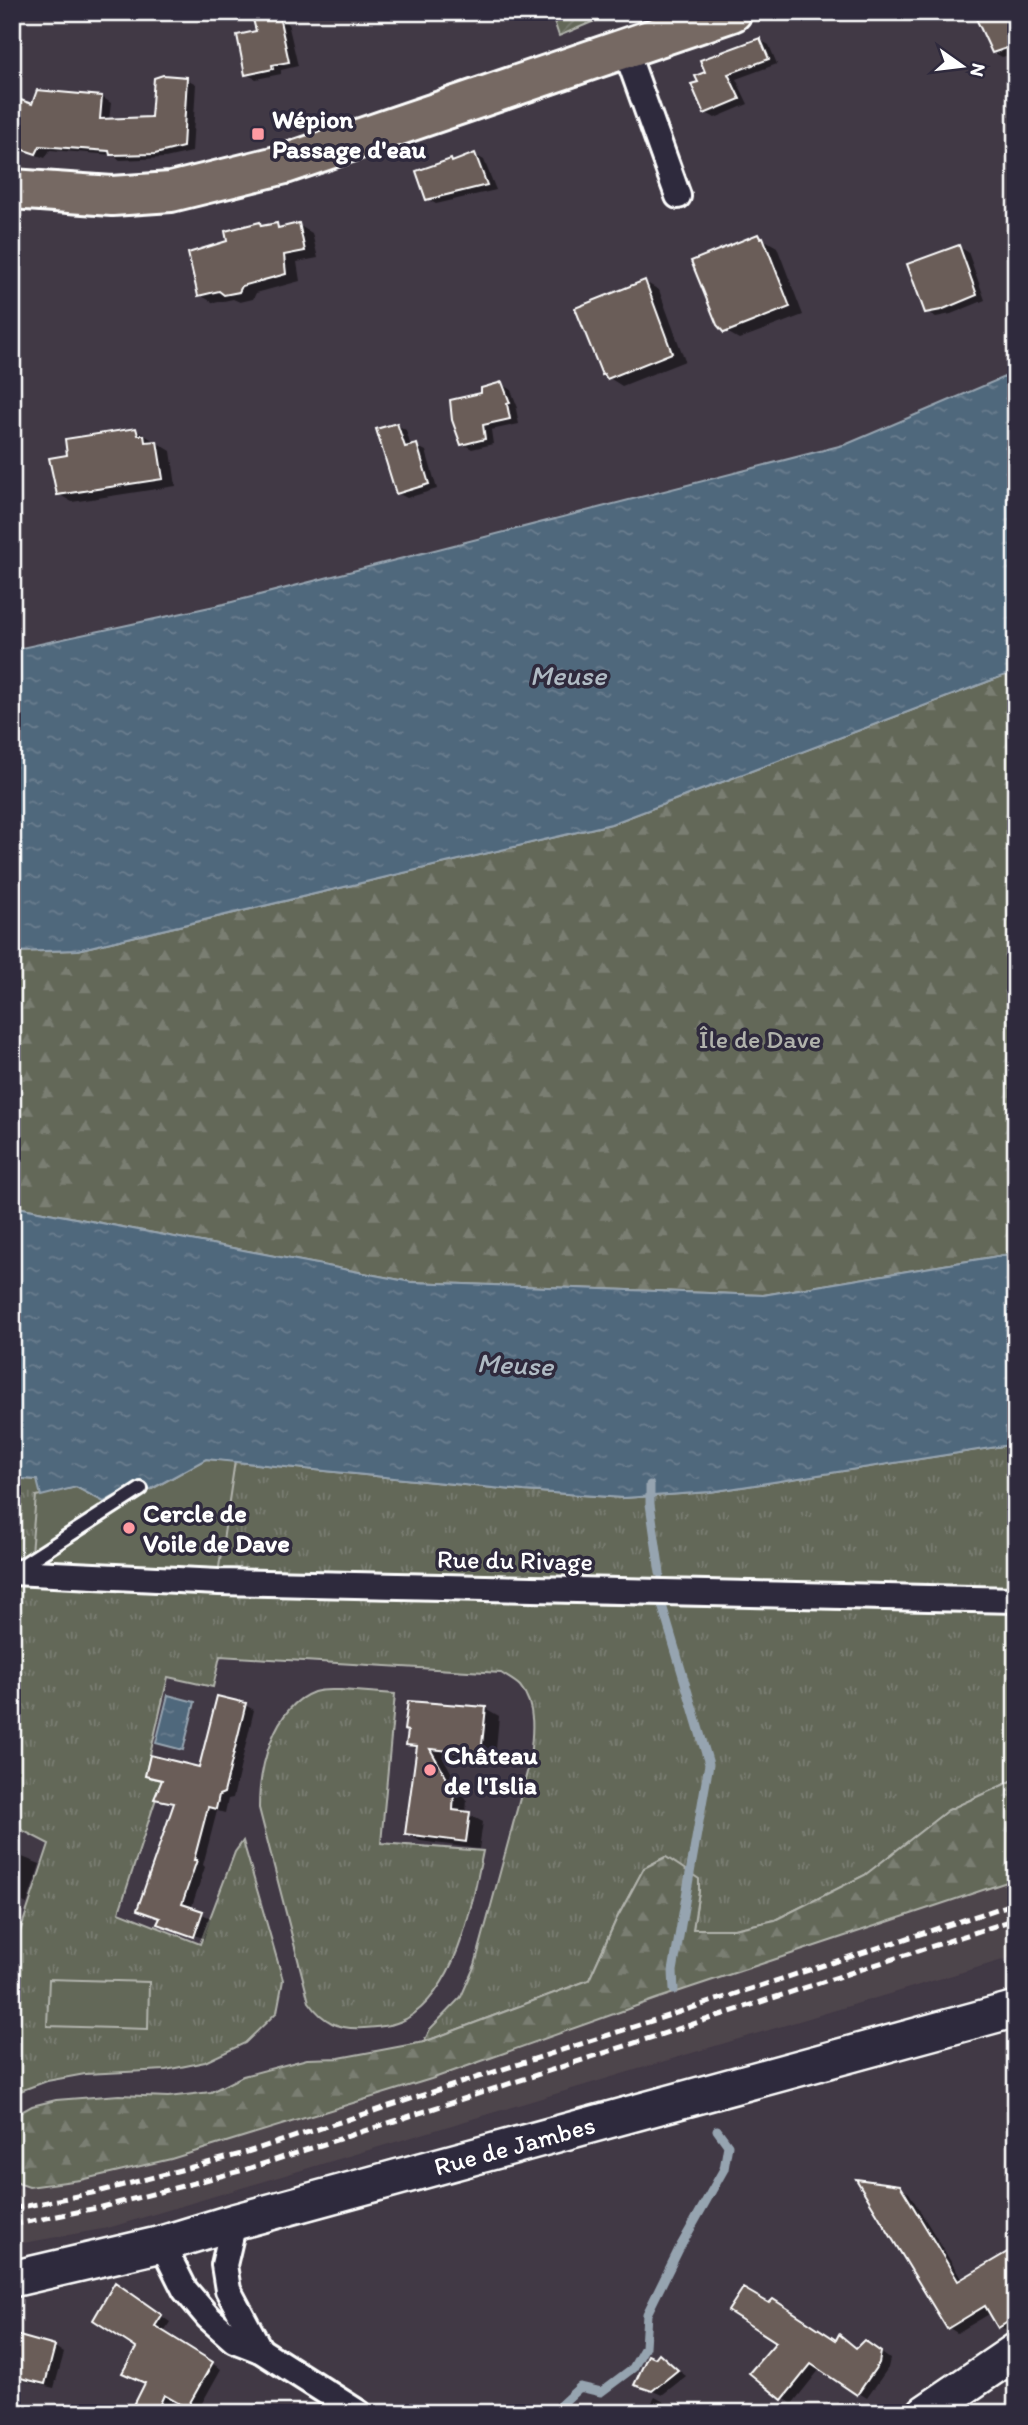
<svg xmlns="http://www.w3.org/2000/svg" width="1028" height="2425" font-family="Itim,sans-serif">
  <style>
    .built { fill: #4e444b }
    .grass { fill: url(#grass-tufts); stroke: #b1b3ac; stroke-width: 2 }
    .forest { fill: url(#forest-firs); stroke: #b1b3ac; stroke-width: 2 }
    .park { fill: #636759; stroke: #b1b3ac; stroke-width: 2 }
    .garden { fill: url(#garden-furrows); stroke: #b1b3ac; stroke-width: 2 }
    .water { fill: url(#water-ripples); stroke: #96a4b0; stroke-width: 2 }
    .shadow { fill: #0007 }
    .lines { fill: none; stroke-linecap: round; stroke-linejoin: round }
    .stream { stroke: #96a4b0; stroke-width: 9 }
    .building { fill: #6b5d59; stroke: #fff; stroke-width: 2 }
    .lane-casing { stroke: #fff; stroke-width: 18 }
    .street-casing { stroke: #fff; stroke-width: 30 }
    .secondary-casing { stroke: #fff; stroke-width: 40 }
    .primary-casing { stroke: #fff; stroke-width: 44 }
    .lane { stroke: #2f2a3d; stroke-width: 12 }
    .street { stroke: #2f2a3d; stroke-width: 24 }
    .secondary { stroke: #2f2a3d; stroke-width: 35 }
    .primary { stroke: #766964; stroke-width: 38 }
    .rail { stroke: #fff; stroke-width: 5; stroke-dasharray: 10 5; stroke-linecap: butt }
    .poi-dot { fill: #ff9aa2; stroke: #2f2a3d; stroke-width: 2.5 }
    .labels { text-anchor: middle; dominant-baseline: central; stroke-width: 7; stroke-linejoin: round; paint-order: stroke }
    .poi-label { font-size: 26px; font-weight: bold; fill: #fff; stroke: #2f2a3d; text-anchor: start }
    .park-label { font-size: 26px; fill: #b1b3ac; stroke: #2f2a3d }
    .street-label { font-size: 26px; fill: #fff; stroke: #2f2a3d }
    .water-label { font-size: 28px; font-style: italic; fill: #b0bbc4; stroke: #2f2a3d }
  </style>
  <defs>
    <pattern id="grass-tufts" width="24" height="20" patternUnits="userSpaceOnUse" patternTransform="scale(1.75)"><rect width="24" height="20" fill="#636759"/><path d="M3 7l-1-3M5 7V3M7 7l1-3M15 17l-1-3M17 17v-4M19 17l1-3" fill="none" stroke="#7a7e72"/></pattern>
    <pattern id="forest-firs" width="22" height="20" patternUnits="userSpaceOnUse" patternTransform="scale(1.75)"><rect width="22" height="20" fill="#636759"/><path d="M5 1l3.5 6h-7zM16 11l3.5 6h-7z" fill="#7a7e72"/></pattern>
    <pattern id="garden-furrows" width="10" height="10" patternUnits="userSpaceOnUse" patternTransform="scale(1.75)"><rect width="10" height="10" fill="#636759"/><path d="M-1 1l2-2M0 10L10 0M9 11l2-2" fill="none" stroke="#7a7e72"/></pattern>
    <pattern id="water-ripples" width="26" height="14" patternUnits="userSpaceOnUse" patternTransform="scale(1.75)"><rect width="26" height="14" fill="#50677b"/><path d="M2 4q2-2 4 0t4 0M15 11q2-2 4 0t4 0" fill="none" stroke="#6a7e8f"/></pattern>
  </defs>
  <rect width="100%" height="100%" fill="#413945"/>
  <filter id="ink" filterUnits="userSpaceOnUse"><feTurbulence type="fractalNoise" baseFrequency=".0143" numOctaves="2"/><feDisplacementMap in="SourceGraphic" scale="14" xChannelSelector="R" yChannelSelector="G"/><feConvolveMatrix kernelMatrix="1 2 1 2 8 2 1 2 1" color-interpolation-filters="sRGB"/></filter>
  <g filter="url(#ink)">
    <path class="built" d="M 1016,1879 L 1016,1956 L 108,2228 L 12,2245 L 12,2190 L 80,2180 L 171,2159 L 431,2079 L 656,1999 Z"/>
    <g class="grass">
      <path d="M 1016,1444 L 1016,1587 L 218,1574 L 12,1556 L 12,1478 L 37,1480 L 206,1459 L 524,1491 L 624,1498 L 710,1492 Z"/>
      <path d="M 12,1581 L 612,1605 L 1016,1611 L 1016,1779 L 948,1810 L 865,1875 L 775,1920 L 734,1929 L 693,1929 L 699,1891 L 665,1857 L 644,1868 L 616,1920 L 589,1980 L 424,2042 L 430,2029 L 461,1997 L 475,1965 L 529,1765 C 532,1740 538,1707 520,1686 C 515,1681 507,1677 501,1673 L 220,1656 L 213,1687 L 168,1677 L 145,1776 L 162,1780 L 119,1912 L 200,1944 L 235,1852 L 243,1841 L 283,1980 L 277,2012 L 245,2043 L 205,2062 L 166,2070 L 85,2074 L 47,2081 L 12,2094 L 12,1956 L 49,1844 L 12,1825 Z"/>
      <path d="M 341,1690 L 395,1694 L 381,1843 L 483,1851 C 472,1905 458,1988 406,2019 C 393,2026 379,2027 364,2028 C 339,2030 323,2022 309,2002 L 259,1808 C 259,1768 273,1707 314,1692 C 322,1689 333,1690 341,1690 Z"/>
    </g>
    <g class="forest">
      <path d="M 1016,671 L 1016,1253 L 763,1295 L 411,1282 L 12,1206 L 12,952 L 77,950 L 611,824 Z"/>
      <path d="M 1016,1779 L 1016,1879 L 656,1999 L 431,2079 L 171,2159 L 80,2180 L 29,2187 L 12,2181 L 12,2117 L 32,2106 L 56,2100 L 119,2095 L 168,2097 L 211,2092 L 243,2076 L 307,2059 L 339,2058 L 424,2042 L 589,1980 L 616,1920 L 644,1868 L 666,1857 L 699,1879 L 699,1891 L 693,1929 L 734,1929 L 775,1920 L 865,1875 L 948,1810 Z"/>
    </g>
    <g class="park">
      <path d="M 206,1459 L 235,1461 L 218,1574 L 41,1565 L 31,1553 L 36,1496 L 76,1487 L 105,1502 L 138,1483 L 145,1493 Z"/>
      <path d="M 49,1979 L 149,1982 L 148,2029 L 47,2026 Z"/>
    </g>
    <path class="garden" d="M 551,12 L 616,12 L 559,36 Z"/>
    <g class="water">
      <path d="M 1016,372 L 1016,671 L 611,824 L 77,950 L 12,952 L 12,650 L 224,604 L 847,444 Z"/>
      <path d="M 12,1206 L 411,1282 L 763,1295 L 1016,1253 L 1016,1444 L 710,1492 L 624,1498 L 524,1491 L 206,1459 L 144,1493 L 137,1484 L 104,1502 L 76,1487 L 41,1496 L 37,1480 L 12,1478 Z"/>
      <path d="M 168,1695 L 195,1702 L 183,1750 L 156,1743 Z"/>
    </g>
    <g class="shadow">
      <path d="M 430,12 L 459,12 L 460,16 L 440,21 L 431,16 Z"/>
      <path d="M 1016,12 L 1016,53 L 1002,57 L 993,52 Z"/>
      <path d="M 279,18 L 288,23 L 298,66 L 281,70 L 281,74 L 256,79 L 246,74 L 258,33 Z"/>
      <path d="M 760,40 L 769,45 L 777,64 L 736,79 L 748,104 L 715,118 L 706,113 L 694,85 Z"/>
      <path d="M 187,79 L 196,84 L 192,152 L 165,158 L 120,160 L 113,155 L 50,150 L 45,158 L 12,146 L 33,106 L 102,97 L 111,103 L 109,120 L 152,119 Z"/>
      <path d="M 475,155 L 484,160 L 496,190 L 436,204 L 427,199 L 451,161 L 455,163 Z"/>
      <path d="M 260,224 L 265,227 L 276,224 L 284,229 L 298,225 L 312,233 L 318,258 L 297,262 L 300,281 L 256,293 L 253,299 L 240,302 L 233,299 L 214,303 L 200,295 L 229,242 Z"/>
      <path d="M 758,236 L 777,247 L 803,315 L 739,339 L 725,331 Z"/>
      <path d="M 959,247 L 968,252 L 985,300 L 951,314 L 936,317 L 927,312 Z"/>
      <path d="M 1016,247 L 1016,263 L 1010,250 Z"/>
      <path d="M 645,282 L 659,290 L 685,361 L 622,386 L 603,374 Z"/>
      <path d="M 501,384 L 511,390 L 518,408 L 516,409 L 519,424 L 491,430 L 493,444 L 472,449 L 463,444 L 483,395 Z"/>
      <path d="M 397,425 L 406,430 L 411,447 L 416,446 L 426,451 L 437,489 L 407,498 L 397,493 Z"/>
      <path d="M 136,430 L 171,451 L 176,486 L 72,502 L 58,494 L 69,456 Z"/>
      <path d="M 245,1705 L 254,1710 L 233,1798 L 228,1799 L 225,1813 L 217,1811 L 203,1865 L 205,1867 L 191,1909 L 211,1918 L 203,1941 L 203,1938 L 167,1926 L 167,1928 L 160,1923 L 161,1919 L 139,1909 L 175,1805 L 157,1798 L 163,1782 L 147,1775 L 200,1769 Z"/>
      <path d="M 485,1708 L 499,1716 L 495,1761 L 442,1756 L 467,1800 L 466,1813 L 483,1822 L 479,1849 L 420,1841 L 407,1833 L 418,1750 L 408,1744 L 410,1732 Z"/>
      <path d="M 12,1853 L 40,1864 L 27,1904 L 12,1897 Z"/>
      <path d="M 899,2187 L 909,2193 L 962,2280 L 1016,2250 L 1016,2327 L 1008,2332 L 999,2326 L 991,2313 L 957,2333 L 948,2327 Z"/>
      <path d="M 124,2290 L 170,2322 L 163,2333 L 221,2369 L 197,2412 L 174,2399 L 167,2413 L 132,2413 L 147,2383 Z"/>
      <path d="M 12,2336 L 55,2347 L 64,2353 L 54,2388 L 12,2378 Z"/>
      <path d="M 837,2342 L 848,2342 L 858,2349 L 873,2347 L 890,2359 L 888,2368 L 867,2398 L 820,2369 L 792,2404 L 752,2373 Z"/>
      <path d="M 660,2356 L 686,2376 L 662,2395 L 636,2384 Z"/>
      <path d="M 655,2397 L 664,2402 L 681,2413 L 646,2413 Z"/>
      <path d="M 772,2405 L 781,2410 L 784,2413 L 765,2413 Z"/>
      <path d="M 486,2409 L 507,2412 L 507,2413 L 486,2413 Z"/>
    </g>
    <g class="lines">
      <g class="stream">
        <path d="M 650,1485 L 650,1504 L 660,1573"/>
        <path d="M 662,1605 L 709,1764 L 673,1971 L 674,1990"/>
        <path d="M 552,2413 L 580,2387 L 601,2392 L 633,2368 L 645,2347 L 647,2314 L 679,2249 L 724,2169 L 728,2145 L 717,2130"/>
      </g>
    </g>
    <g class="building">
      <path d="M 973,12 L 1016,12 L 1016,45 L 992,53 Z"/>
      <path d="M 279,16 L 289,62 L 272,65 L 273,69 L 245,75 L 237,35 L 256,31 L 253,19 Z"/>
      <path d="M 760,38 L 769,59 L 728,74 L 740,99 L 704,114 L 691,84 L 698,82 L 695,76 L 705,72 L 700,60 Z"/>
      <path d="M 163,75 L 187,77 L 183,147 L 155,154 L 110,155 L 109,151 L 40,146 L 36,154 L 12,146 L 12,126 L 21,100 L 32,104 L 37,90 L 102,96 L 100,119 L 151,117 L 154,78 Z"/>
      <path d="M 475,153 L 487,185 L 426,200 L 416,171 L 451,159 L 452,162 Z"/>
      <path d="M 260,222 L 261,226 L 277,223 L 278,228 L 299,223 L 305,251 L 284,255 L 286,274 L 242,286 L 239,292 L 224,295 L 219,291 L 198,296 L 188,253 L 227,241 L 225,231 Z"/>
      <path d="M 758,234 L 760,238 L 763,237 L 790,307 L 724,333 L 717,325 L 691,261 Z"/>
      <path d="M 959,245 L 977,295 L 941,310 L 925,313 L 907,264 Z"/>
      <path d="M 645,280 L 672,353 L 607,379 L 604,374 L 602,375 L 575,308 Z"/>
      <path d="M 502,382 L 510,403 L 507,404 L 510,419 L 483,425 L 485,439 L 461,445 L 452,420 L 450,400 L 481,393 L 481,388 Z"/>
      <path d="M 397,423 L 405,447 L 417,444 L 429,484 L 396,494 L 376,429 Z"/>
      <path d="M 136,428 L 138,435 L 144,435 L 145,442 L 157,441 L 163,479 L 57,495 L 49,458 L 67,455 L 65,439 Z"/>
      <path d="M 217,1696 L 246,1703 L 224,1793 L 219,1795 L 216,1809 L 208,1807 L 194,1860 L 197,1860 L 182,1904 L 203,1911 L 194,1937 L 157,1924 L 160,1918 L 137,1910 L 174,1803 L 154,1799 L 162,1780 L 145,1776 L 150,1755 L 199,1767 Z"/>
      <path d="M 408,1701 L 486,1707 L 481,1754 L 430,1749 L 454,1791 L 453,1810 L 470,1812 L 466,1842 L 405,1834 L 417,1746 L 406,1745 L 408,1731 L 404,1730 Z"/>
      <path d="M 856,2179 L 900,2185 L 958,2281 L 1016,2247 L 1016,2317 L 998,2328 L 985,2306 L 947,2329 Z"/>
      <path d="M 115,2282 L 162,2315 L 155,2326 L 213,2362 L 187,2408 L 164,2395 L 156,2413 L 130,2413 L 145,2383 L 122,2373 L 136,2348 L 93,2320 Z"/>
      <path d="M 743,2288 L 769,2303 L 773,2299 L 836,2340 L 839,2334 L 856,2348 L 864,2340 L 881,2352 L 879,2363 L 857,2395 L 811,2364 L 782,2400 L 749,2373 L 776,2342 L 728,2311 Z"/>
      <path d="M 12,2334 L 55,2346 L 45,2384 L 12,2376 Z"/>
      <path d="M 659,2353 L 678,2370 L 652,2391 L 634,2385 L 648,2355 L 655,2358 Z"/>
    </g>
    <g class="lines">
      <g class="lane-casing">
        <path id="lane" d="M 18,1568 L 141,1489"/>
      </g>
      <g class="street-casing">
        <g id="street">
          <path d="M 625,48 L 678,196"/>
          <path d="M 12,1572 L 219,1582 L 1016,1600"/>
          <path d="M 234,2222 L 224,2265 L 228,2290 L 260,2350"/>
          <path d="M 162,2244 L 185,2290 L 208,2317 L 234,2340 L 260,2350 L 359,2413"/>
        </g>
      </g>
      <g class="secondary-casing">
        <g id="secondary">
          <path id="s1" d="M 12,2279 L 162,2244 L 234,2222 L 1016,2009"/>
          <path d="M 925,2413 L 1016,2351"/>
        </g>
      </g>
      <g class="primary-casing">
        <path id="primary" d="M 12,189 L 112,196 L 171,192 L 285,164 L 732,12"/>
      </g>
      <use href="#lane" class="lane"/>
      <use href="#street" class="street"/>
      <use href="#secondary" class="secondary"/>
      <use href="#primary" class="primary"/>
      <g class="rail">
        <path d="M 12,2209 L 97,2192 L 241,2154 L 1016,1903"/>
        <path d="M 12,2225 L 102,2207 L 244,2170 L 1016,1919"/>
      </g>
    </g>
  </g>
  <g class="poi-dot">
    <rect x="251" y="127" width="14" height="14" rx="3.5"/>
    <circle cx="129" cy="1528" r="7"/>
    <circle cx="430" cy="1770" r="7"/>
  </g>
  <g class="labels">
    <g class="poi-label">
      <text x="272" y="119">Wépion<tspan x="272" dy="30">Passage d'eau</tspan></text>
      <text x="143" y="1513">Cercle de<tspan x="143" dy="30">Voile de Dave</tspan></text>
      <text x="444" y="1755">Château<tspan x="444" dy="30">de l'Islia</tspan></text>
    </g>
    <g class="park-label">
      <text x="760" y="1039">Île de Dave</text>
    </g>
    <g class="street-label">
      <text transform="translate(515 1560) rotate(1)">Rue du Rivage</text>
      <text stroke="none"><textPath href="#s1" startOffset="520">Rue de Jambes</textPath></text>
    </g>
    <g class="water-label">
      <text x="568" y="675">Meuse</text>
      <text transform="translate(515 1364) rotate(3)">Meuse</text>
    </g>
  </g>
  <rect width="1028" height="2425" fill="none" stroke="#2f2a3d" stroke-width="42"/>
  <rect x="21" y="21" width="986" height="2383" fill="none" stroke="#fff" stroke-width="2.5" filter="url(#ink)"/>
  <g transform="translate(962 66) rotate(104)" stroke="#2f2a3d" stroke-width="5" paint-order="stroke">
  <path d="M0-5L12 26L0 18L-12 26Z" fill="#ffffff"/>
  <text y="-10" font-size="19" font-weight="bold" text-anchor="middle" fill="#ffffff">N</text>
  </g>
</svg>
